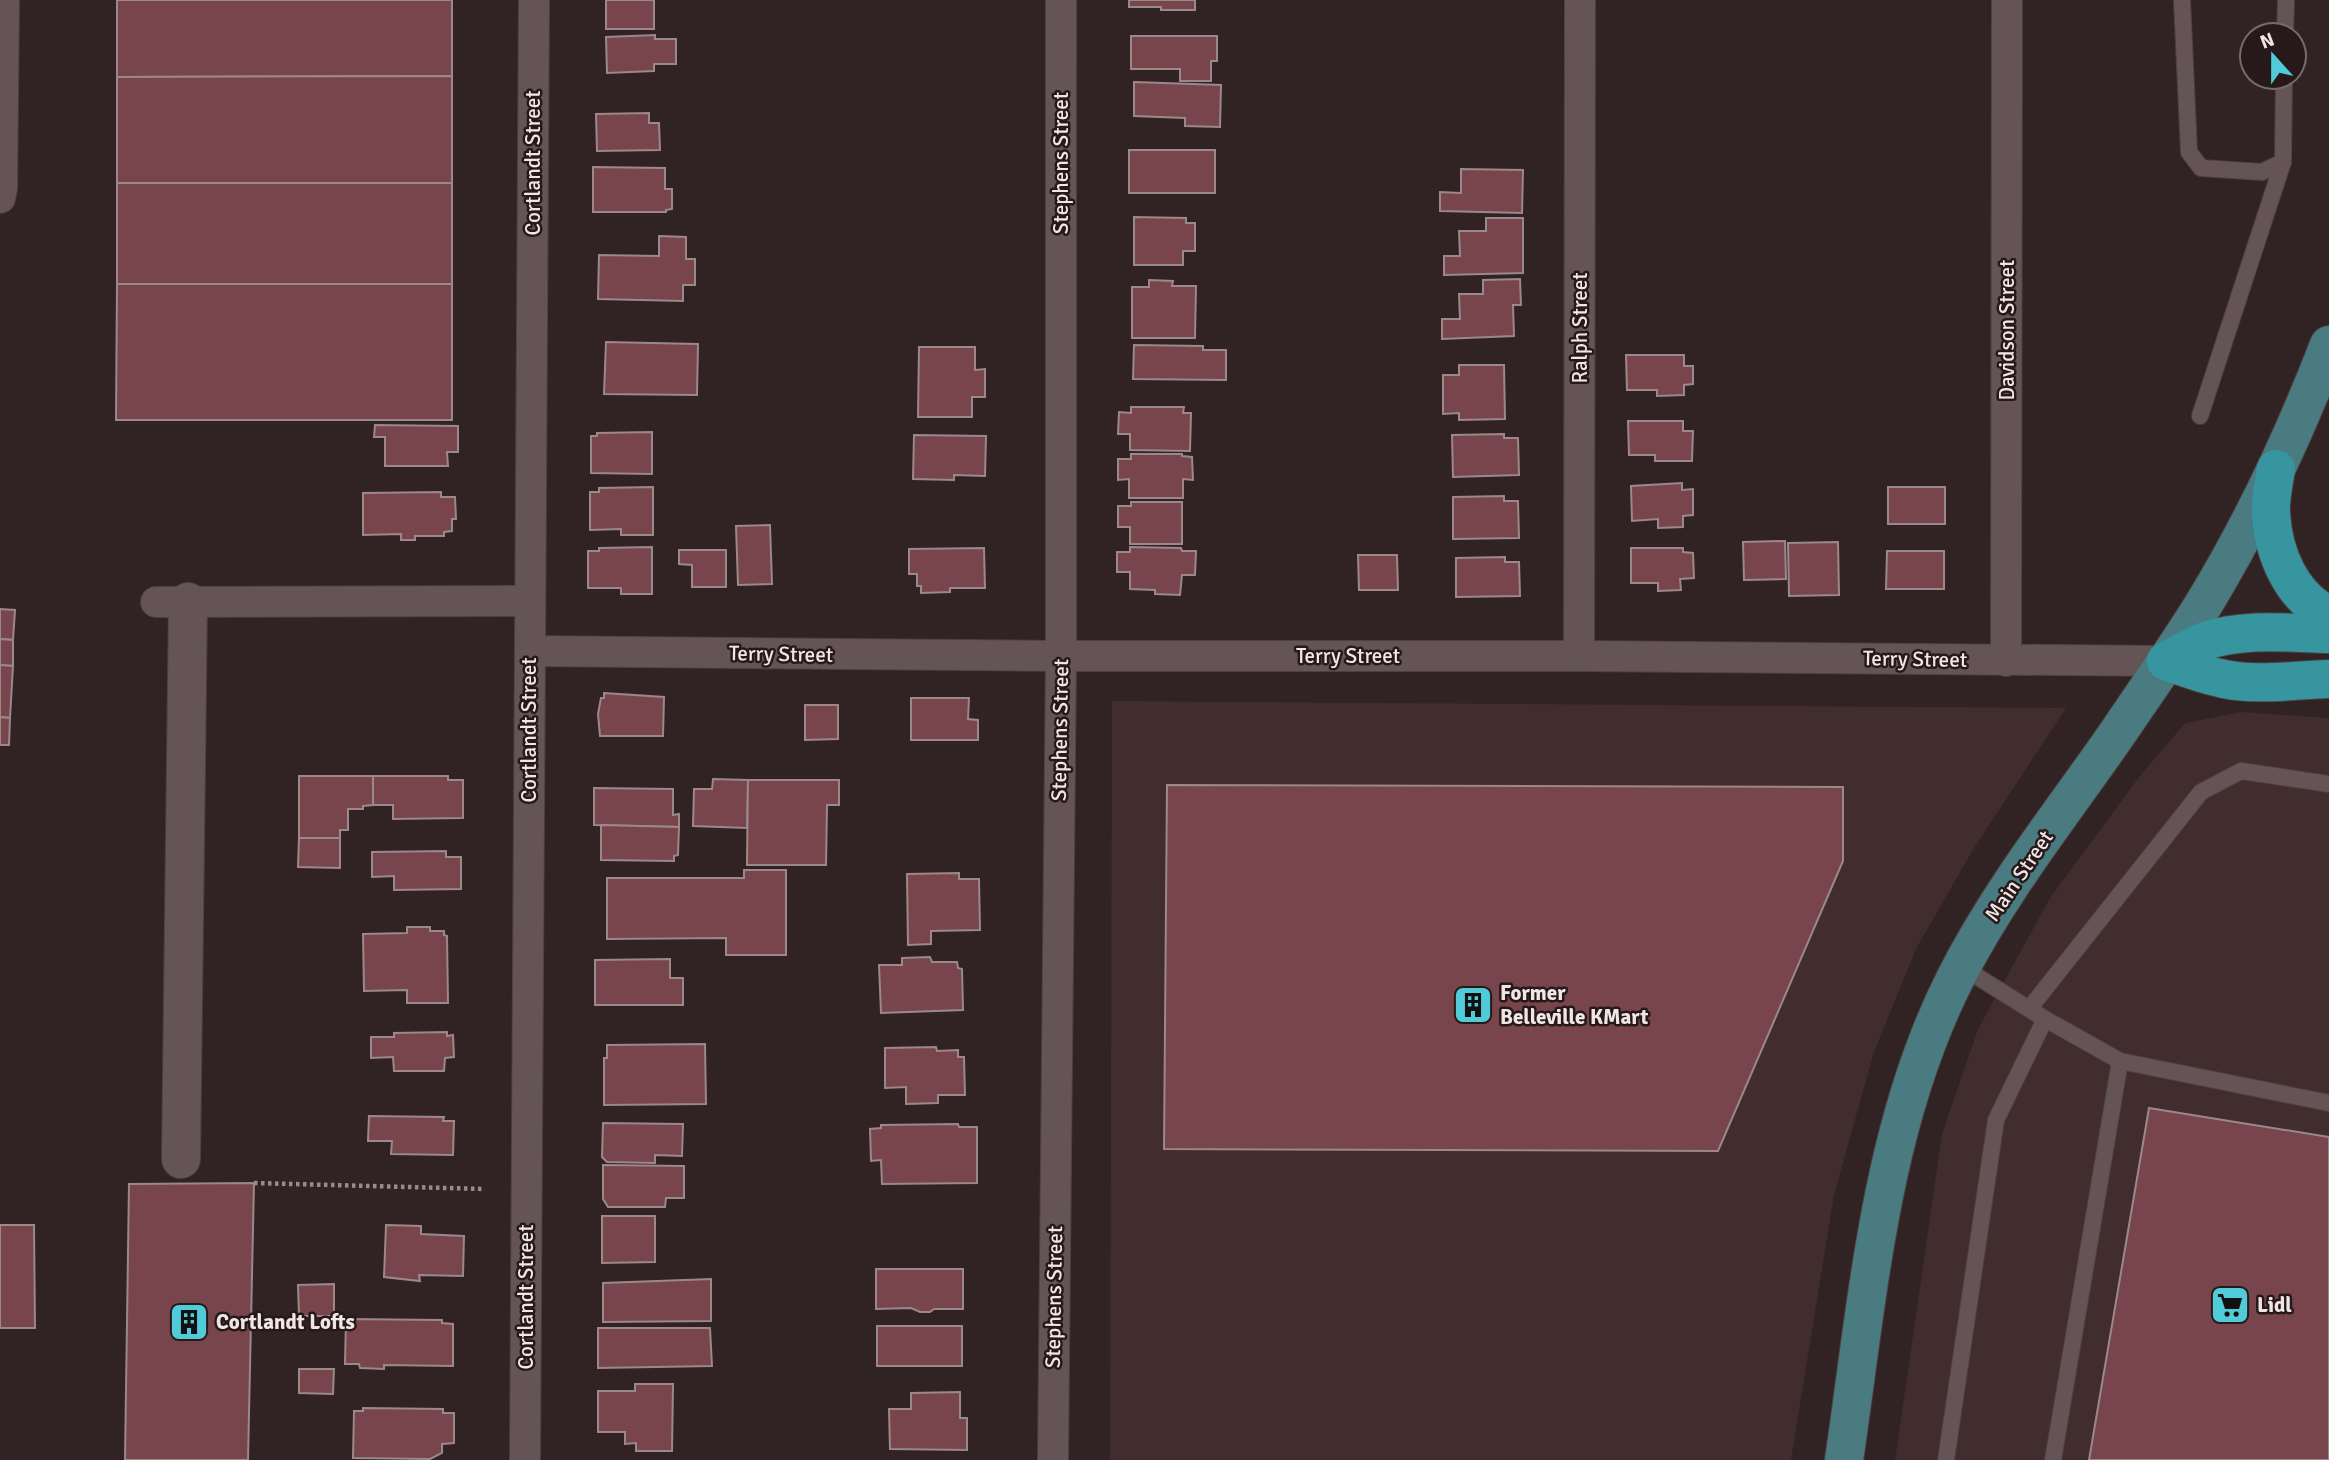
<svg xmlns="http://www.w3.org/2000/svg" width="2329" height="1460" font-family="Signika,sans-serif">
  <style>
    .built { fill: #412c2e }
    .building { fill: #78454c; stroke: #9b888a; stroke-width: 2 }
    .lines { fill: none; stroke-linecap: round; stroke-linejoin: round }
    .service-casing { stroke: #4c4041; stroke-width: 18 }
    .minor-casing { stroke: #4c4041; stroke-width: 32 }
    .tertiary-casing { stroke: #4c4041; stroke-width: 40 }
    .primary-casing { stroke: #4c4041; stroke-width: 40 }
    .motorway-casing { stroke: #4c4041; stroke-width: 40 }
    .path { stroke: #988b8c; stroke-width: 4.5; stroke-dasharray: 3.5 3.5; stroke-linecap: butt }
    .service { stroke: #655455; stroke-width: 16 }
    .minor { stroke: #655455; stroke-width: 30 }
    .tertiary { stroke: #655455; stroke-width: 38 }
    .primary { stroke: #497b81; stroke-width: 38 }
    .motorway { stroke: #36959f; stroke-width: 38 }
    .labels { text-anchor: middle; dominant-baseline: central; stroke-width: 5; stroke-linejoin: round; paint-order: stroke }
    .street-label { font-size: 21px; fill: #f0e6e6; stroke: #27191a }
    .poi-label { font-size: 21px; font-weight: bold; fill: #f0e6e6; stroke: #27191a; text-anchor: start }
  </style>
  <rect width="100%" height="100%" fill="#312224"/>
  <g class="built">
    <path d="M 1112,701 L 2066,708 L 1974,848 L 1916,949 L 1874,1052 L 1834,1195 L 1791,1460 L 1110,1460 Z"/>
    <path d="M 2241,712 L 2329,718 L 2329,1460 L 1895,1460 L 1942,1134 L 1978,1029 L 2050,898 L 2139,777 L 2185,723 Z"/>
  </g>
  <g class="building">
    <path d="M 117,0 L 452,0 L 452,76 L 117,77 Z"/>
    <rect x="606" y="0" width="48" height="29"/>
    <path d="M 1129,0 L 1195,0 L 1195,10 L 1161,10 L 1161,7 L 1129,7 Z"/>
    <path d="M 655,35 L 655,39 L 676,39 L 676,64 L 654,64 L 654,71 L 607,73 L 606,37 Z"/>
    <path d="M 1131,36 L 1217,36 L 1217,61 L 1211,61 L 1211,81 L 1180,81 L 1180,69 L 1131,69 Z"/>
    <path d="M 452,76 L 452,183 L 117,183 L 117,77 Z"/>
    <path d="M 1134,82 L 1221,85 L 1220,127 L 1185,126 L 1185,118 L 1134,116 Z"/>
    <path d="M 649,113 L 649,123 L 659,123 L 660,150 L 597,151 L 596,114 Z"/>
    <rect x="1129" y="150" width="86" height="43"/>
    <path d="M 593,167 L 665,168 L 665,189 L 672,189 L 672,209 L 666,210 L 666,212 L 593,212 Z"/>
    <path d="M 1461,169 L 1523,170 L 1522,213 L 1440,211 L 1440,192 L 1461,193 Z"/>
    <rect x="117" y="183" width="335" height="101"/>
    <path d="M 1134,217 L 1186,218 L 1186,223 L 1195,223 L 1195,251 L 1183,251 L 1183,265 L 1134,265 Z"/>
    <path d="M 1486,218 L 1523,218 L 1523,273 L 1444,275 L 1444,256 L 1460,256 L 1459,231 L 1486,231 Z"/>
    <path d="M 659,236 L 686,237 L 686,259 L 695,259 L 695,285 L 683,285 L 683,301 L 598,299 L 599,255 L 659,256 Z"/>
    <path d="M 1520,279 L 1521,305 L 1513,305 L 1514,336 L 1442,339 L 1442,319 L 1460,319 L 1459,294 L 1483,294 L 1483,280 Z"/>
    <path d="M 1149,280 L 1173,281 L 1172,286 L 1196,286 L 1195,338 L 1132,338 L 1132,287 L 1149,287 Z"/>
    <path d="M 117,284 L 452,284 L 452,420 L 116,420 Z"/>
    <path d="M 606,342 L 698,344 L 697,395 L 604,394 Z"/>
    <path d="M 1134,345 L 1203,346 L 1203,350 L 1226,350 L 1226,380 L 1133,379 Z"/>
    <path d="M 919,347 L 975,347 L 975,370 L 985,369 L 985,397 L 972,397 L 972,417 L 918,417 Z"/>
    <path d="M 1626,355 L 1684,355 L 1684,366 L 1693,366 L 1693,384 L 1684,385 L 1684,395 L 1657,396 L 1657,390 L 1627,390 Z"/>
    <path d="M 1459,365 L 1504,365 L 1505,419 L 1459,420 L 1459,413 L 1443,414 L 1443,375 L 1459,375 Z"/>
    <path d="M 1131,407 L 1184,407 L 1183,413 L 1191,413 L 1190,451 L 1130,450 L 1130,434 L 1118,434 L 1119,412 L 1131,413 Z"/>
    <path d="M 1628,421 L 1683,421 L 1683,431 L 1693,431 L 1692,461 L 1655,461 L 1655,455 L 1629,455 Z"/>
    <path d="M 375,425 L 458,426 L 458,452 L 447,452 L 448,466 L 385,466 L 385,437 L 374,437 Z"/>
    <path d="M 652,432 L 652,474 L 591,473 L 591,436 L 597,436 L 597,433 Z"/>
    <path d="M 1504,434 L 1504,438 L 1518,438 L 1519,475 L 1453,477 L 1452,435 Z"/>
    <path d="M 914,435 L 986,436 L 985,476 L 954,475 L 954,480 L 913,479 Z"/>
    <path d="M 1131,454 L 1182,454 L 1182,456 L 1192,457 L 1193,480 L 1183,479 L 1183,498 L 1129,498 L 1129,479 L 1118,480 L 1118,459 L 1131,459 Z"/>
    <path d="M 1682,483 L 1682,490 L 1693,489 L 1693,515 L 1683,516 L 1683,527 L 1658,528 L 1658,519 L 1632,521 L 1631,486 Z"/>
    <path d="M 653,487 L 653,535 L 621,535 L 621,529 L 590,530 L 590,492 L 599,492 L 599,488 Z"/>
    <rect x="1888" y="487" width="57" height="37"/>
    <path d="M 441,492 L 441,497 L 455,497 L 456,519 L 452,519 L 452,531 L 444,532 L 444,536 L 415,536 L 415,540 L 401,540 L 401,534 L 363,535 L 363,493 Z"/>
    <path d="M 1504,496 L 1504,501 L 1518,501 L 1519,538 L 1453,539 L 1453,497 Z"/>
    <path d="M 1131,502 L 1182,502 L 1182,544 L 1130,544 L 1130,527 L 1118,527 L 1118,506 L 1131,506 Z"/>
    <path d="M 770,525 L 772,584 L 738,585 L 736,526 Z"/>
    <path d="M 1785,541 L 1786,579 L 1744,580 L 1743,542 Z"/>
    <path d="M 1838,542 L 1839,595 L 1789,596 L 1788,543 Z"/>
    <path d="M 652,547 L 652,594 L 621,594 L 621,588 L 588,588 L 588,551 L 599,551 L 599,548 Z"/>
    <path d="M 1130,547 L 1181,548 L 1182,551 L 1196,551 L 1195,575 L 1182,575 L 1180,595 L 1155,594 L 1155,590 L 1130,589 L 1130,572 L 1117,572 L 1117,552 L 1130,552 Z"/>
    <path d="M 984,548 L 985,588 L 950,588 L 950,592 L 921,593 L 921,586 L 917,586 L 917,574 L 909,574 L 909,549 Z"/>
    <path d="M 1631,548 L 1683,548 L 1683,552 L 1693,553 L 1694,578 L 1680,579 L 1681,590 L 1658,591 L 1658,583 L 1631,583 Z"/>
    <path d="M 679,550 L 726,550 L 726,587 L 692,587 L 692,565 L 679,564 Z"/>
    <path d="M 1887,551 L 1944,551 L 1944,589 L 1886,589 Z"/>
    <path d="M 1358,555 L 1397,555 L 1398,590 L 1359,590 Z"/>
    <path d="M 1505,557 L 1505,562 L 1519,562 L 1520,596 L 1456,597 L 1456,558 Z"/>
    <path d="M 0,609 L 15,610 L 13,640 L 0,639 Z"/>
    <path d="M 0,639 L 13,640 L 13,666 L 0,665 Z"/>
    <path d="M 0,665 L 13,666 L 10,718 L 0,717 Z"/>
    <path d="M 604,693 L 664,697 L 663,736 L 600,736 L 598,714 L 601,698 L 604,698 Z"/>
    <path d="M 911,698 L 969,698 L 968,719 L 978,720 L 978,740 L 911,740 Z"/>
    <path d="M 805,705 L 838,705 L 838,739 L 805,740 Z"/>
    <path d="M 0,717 L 10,718 L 9,745 L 0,745 Z"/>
    <path d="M 299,776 L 373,776 L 373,805 L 363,806 L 363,809 L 348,809 L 348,830 L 340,830 L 340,838 L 299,838 Z"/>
    <path d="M 373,776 L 448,776 L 448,780 L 463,780 L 463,818 L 393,819 L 393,805 L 373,805 Z"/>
    <path d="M 713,779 L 748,780 L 747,828 L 693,826 L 694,789 L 712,789 Z"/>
    <path d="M 748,780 L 839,780 L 839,805 L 827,805 L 826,865 L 747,865 Z"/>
    <path d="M 1167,785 L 1843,787 L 1843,861 L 1718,1151 L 1164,1149 Z"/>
    <path d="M 594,788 L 673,789 L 673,815 L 679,814 L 679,827 L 594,825 Z"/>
    <path d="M 601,825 L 679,827 L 678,855 L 674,856 L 674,861 L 601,860 Z"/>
    <path d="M 299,838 L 340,838 L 340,868 L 298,867 Z"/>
    <path d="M 446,851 L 446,857 L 461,857 L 461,889 L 394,890 L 394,876 L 372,877 L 372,852 Z"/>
    <path d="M 744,870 L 786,870 L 786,955 L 726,955 L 726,938 L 607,939 L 607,878 L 744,878 Z"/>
    <path d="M 959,873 L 959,879 L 979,879 L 980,930 L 931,931 L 931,944 L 908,945 L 907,874 Z"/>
    <path d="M 407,927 L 430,927 L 430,931 L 444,931 L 444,935 L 447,936 L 448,1003 L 407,1003 L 407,990 L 364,991 L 363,934 L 407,933 Z"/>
    <path d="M 930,957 L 932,962 L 957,962 L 958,968 L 962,969 L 963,1010 L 881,1013 L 879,965 L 902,965 L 902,958 Z"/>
    <path d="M 670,959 L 670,978 L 683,978 L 683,1005 L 595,1005 L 595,960 Z"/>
    <path d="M 447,1032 L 447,1036 L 453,1035 L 454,1057 L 445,1058 L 444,1071 L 394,1071 L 393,1057 L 371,1058 L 371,1037 L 394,1037 L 394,1033 Z"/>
    <path d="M 705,1044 L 706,1104 L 604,1105 L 604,1058 L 607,1058 L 607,1045 Z"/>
    <path d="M 936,1047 L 937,1051 L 958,1050 L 958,1057 L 964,1057 L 965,1095 L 938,1095 L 938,1103 L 906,1104 L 906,1087 L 885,1088 L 885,1048 Z"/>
    <path d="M 2149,1108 L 2329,1137 L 2329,1460 L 2089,1460 Z"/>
    <path d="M 369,1116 L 444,1117 L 443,1121 L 454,1121 L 453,1155 L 391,1154 L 392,1141 L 368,1141 Z"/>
    <path d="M 603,1123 L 683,1124 L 682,1156 L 655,1155 L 655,1163 L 607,1162 L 602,1157 Z"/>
    <path d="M 958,1124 L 959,1127 L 977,1127 L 977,1183 L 882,1184 L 881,1160 L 871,1161 L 870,1129 L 881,1128 L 881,1125 Z"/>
    <path d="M 603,1165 L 684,1166 L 684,1198 L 666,1198 L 665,1207 L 608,1207 L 603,1199 Z"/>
    <path d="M 254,1183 L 248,1460 L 125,1460 L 129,1184 Z"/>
    <path d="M 602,1216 L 655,1216 L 655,1262 L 602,1263 Z"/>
    <path d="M 0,1225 L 34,1225 L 35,1328 L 0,1328 Z"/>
    <path d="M 386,1225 L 421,1226 L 421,1234 L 464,1236 L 463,1276 L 419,1275 L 420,1281 L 384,1277 Z"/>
    <path d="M 876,1269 L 963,1269 L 963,1309 L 934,1309 L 930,1312 L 920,1312 L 911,1308 L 876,1309 Z"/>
    <path d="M 711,1279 L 711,1321 L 603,1322 L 603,1283 Z"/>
    <path d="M 334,1284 L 334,1316 L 299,1316 L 298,1285 Z"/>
    <path d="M 346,1319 L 442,1320 L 442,1323 L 453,1324 L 453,1366 L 384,1365 L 384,1369 L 360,1368 L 359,1364 L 345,1364 Z"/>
    <rect x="877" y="1326" width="85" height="40"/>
    <path d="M 598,1328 L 710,1328 L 712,1366 L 598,1368 Z"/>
    <path d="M 299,1369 L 334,1369 L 333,1394 L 299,1393 Z"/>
    <path d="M 635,1384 L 673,1384 L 672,1451 L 636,1451 L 636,1443 L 625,1444 L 625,1432 L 598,1432 L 598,1391 L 635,1391 Z"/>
    <path d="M 960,1392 L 960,1418 L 967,1418 L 967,1450 L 890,1449 L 889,1409 L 911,1409 L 911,1393 Z"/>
    <path d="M 363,1408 L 443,1409 L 443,1413 L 454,1413 L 454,1443 L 442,1444 L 442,1453 L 430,1459 L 353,1458 L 354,1411 L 363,1411 Z"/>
  </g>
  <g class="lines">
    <g class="service-casing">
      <g id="service">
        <path d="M 2182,0 L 2189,152 L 2201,168 L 2262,172 L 2283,162"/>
        <path d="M 2285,35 L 2286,0"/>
        <path d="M 2200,416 L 2283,162 L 2284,77"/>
        <path d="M 1962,967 L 2045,1019 L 2120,1061 L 2053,1460"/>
        <path d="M 2029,1009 L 2201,792 L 2241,771 L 2329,784"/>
        <path d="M 2120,1061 L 2329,1103"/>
        <path d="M 1946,1460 L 1996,1120 L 2045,1019"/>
      </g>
    </g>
    <g class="minor-casing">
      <g id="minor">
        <path d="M 0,198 L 2,188 L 4,0"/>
        <path d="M 156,602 L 530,601"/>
        <path d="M 530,651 L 1061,656 L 1579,656 L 2166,661"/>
        <path d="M 1579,656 L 1580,0"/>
        <path d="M 2006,661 L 2007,0"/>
        <path d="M 525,1460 L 534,0"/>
        <path d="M 1053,1460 L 1061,656 L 1061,0"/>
      </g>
    </g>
    <g class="tertiary-casing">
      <path id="tertiary" d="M 181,1159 L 188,602"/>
    </g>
    <g class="primary-casing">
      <path id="primary" d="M 1844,1460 C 1868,1298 1880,1127 1955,979 C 2000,890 2063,812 2119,731 C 2148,688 2178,646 2205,602 C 2254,521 2295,433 2329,345"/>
    </g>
    <g class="motorway-casing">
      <g id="motorway">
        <path d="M 2276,469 C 2274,483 2270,499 2271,513 C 2273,553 2291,597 2329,615"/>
        <path d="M 2166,661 C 2179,654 2192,646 2205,641 C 2245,628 2288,633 2329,634"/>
        <path d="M 2166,661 C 2185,668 2204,675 2224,679 C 2257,686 2295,680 2329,679"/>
      </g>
    </g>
    <path class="path" d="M 254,1183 L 485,1189"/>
    <use href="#service" class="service"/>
    <use href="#minor" class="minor"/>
    <use href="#tertiary" class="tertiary"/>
    <use href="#primary" class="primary"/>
    <use href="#motorway" class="motorway"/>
  </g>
  <defs>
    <g id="building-square" transform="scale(2.0125)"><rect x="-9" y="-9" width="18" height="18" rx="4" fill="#52cbd9" stroke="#27191a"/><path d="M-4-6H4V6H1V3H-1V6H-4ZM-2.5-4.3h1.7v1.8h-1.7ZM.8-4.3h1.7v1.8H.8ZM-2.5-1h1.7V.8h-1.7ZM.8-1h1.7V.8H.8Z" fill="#111"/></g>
    <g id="supermarket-square" transform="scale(2.0125)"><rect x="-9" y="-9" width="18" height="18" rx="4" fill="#52cbd9" stroke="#27191a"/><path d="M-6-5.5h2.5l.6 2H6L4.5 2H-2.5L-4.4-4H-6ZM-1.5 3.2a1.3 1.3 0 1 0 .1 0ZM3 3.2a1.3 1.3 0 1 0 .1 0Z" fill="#111"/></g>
  </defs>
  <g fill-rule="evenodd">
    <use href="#building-square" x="1473" y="1005"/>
    <use href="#supermarket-square" x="2230" y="1305"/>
    <use href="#building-square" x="189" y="1322"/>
  </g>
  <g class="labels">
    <g class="street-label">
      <text transform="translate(533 163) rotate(-90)">Cortlandt Street</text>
      <text transform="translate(1061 163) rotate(-90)">Stephens Street</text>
      <text transform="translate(1580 328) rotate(-90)">Ralph Street</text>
      <text transform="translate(2007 330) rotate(-90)">Davidson Street</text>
      <text transform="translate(781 654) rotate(1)">Terry Street</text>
      <text x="1348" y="656">Terry Street</text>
      <text transform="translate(1915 659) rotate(1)">Terry Street</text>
      <text transform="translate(529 730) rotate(-90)">Cortlandt Street</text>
      <text transform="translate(1060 730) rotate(-89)">Stephens Street</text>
      <text transform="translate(2019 876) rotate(-56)">Main Street</text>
      <text transform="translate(526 1297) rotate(-90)">Cortlandt Street</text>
      <text transform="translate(1054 1297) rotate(-89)">Stephens Street</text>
    </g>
    <g class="poi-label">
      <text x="1500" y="993">Former<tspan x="1500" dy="24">Belleville KMart</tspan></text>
      <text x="2257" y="1305">Lidl</text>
      <text x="216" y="1322">Cortlandt Lofts</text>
    </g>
  </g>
  <g transform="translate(2273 56) rotate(339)"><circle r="33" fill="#27191a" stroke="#776b6c" stroke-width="2"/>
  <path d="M0-5L12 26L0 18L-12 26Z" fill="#52cbd9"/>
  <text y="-10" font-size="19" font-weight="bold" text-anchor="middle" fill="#f0e6e6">N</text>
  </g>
</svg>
